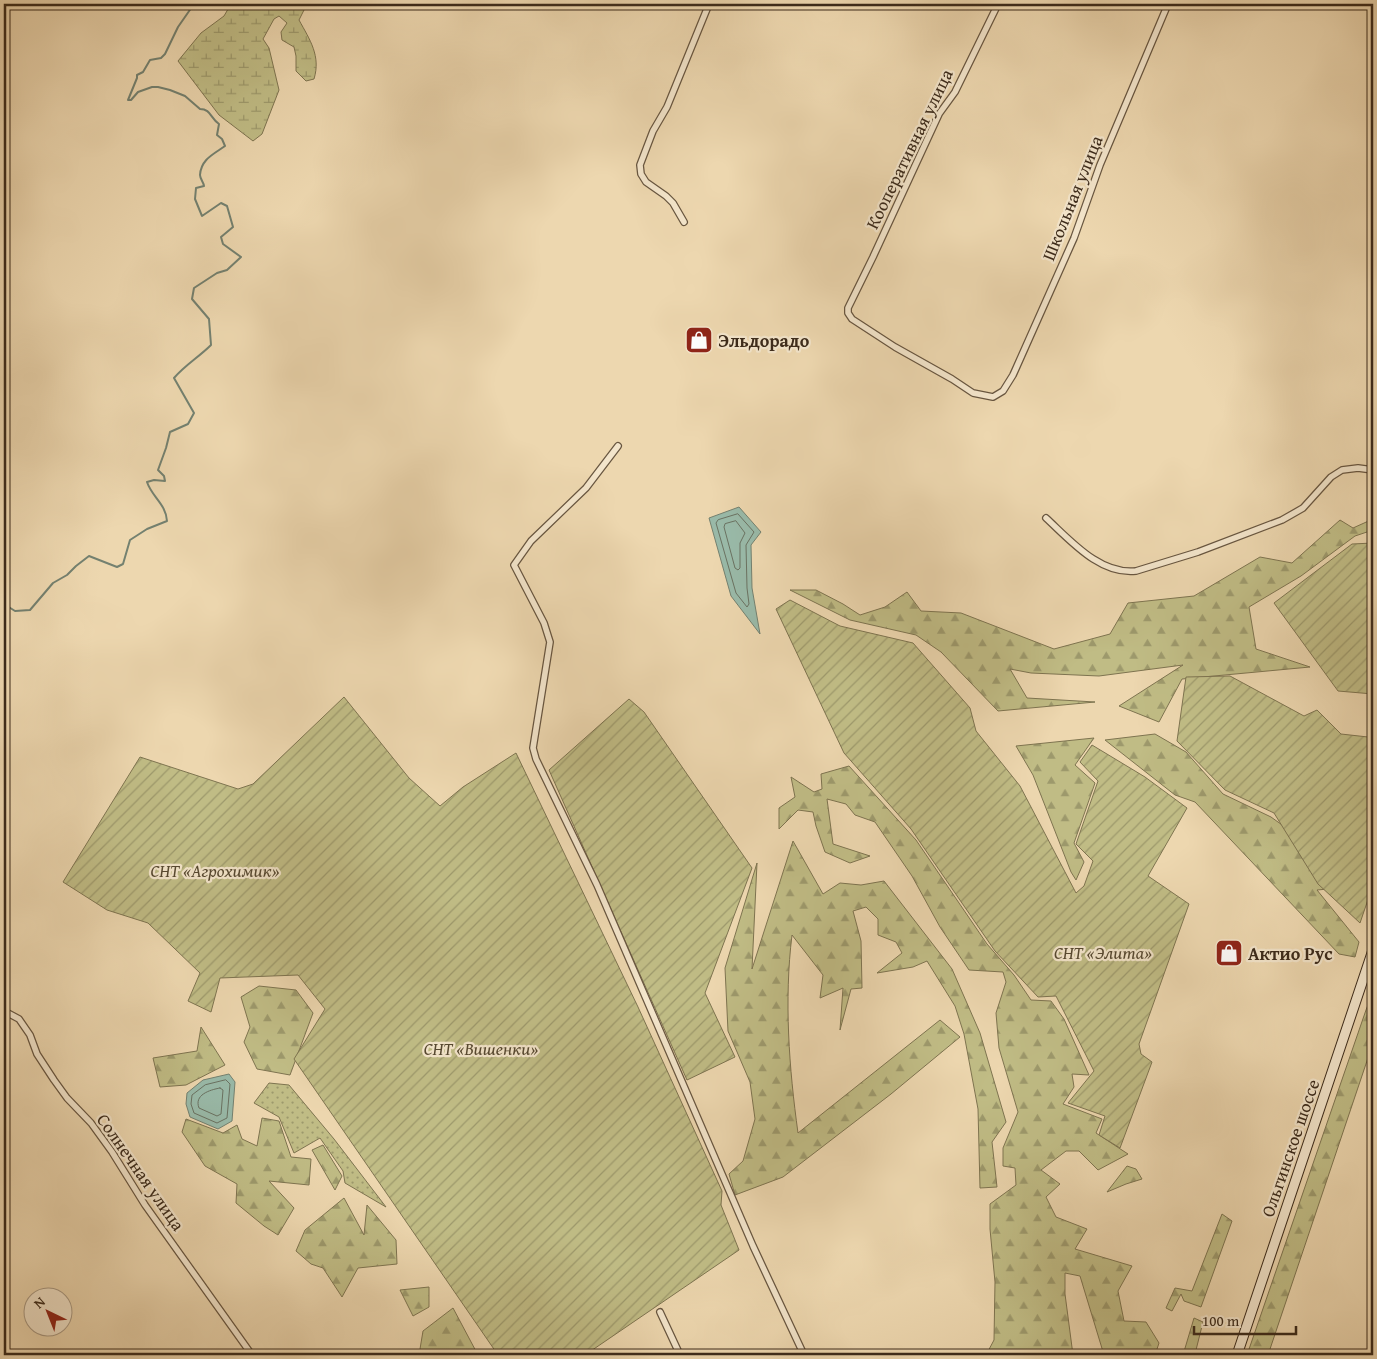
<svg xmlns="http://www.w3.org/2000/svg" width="1377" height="1359" font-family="'Gentium Book Plus',serif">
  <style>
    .grass { fill: url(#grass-dots); stroke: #7e7450 }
    .forest { fill: url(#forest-firs); stroke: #7e7450 }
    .wetland { fill: url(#wetland-marsh); stroke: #7e7450 }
    .garden { fill: url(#garden-furrows); stroke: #7e7450 }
    .water { fill: #99baa9; stroke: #748170 }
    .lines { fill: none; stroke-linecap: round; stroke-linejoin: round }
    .shore { stroke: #6a7262; stroke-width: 1 }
    .stream { stroke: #748170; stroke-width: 2 }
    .street-casing { stroke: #685640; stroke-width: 8 }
    .secondary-casing { stroke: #3c2b1b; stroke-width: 11 }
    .street { stroke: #f3e5cb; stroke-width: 5.5 }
    .secondary { stroke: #f3e5cb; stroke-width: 9 }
    .labels { text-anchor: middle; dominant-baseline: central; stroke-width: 4.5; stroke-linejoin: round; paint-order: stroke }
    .street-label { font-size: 18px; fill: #3c2b1b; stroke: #f3e5cb }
    .poi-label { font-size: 18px; font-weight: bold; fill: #3c2b1b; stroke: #f3e5cb; text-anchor: start }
    .park-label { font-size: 18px; font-style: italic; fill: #564830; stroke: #f3e5cb }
  </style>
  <defs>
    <pattern id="grass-dots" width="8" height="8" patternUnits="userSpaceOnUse" patternTransform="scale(1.25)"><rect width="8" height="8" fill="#c0bc85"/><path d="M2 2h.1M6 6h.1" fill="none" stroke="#9d996c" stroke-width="1.8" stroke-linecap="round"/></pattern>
    <pattern id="forest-firs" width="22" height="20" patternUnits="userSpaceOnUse" patternTransform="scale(1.25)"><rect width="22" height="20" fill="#c0bc85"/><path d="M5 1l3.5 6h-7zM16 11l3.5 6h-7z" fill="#9d996c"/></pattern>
    <pattern id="wetland-marsh" width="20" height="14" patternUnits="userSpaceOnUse" patternTransform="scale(1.25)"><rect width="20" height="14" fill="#c0bc85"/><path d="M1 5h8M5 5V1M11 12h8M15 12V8" fill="none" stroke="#9d996c"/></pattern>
    <pattern id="garden-furrows" width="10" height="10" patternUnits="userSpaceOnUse" patternTransform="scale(1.25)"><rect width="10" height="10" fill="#c0bc85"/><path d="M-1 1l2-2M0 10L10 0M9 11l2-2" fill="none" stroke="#9d996c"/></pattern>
  </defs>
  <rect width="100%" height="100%" fill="#edd7af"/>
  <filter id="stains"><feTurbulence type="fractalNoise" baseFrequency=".004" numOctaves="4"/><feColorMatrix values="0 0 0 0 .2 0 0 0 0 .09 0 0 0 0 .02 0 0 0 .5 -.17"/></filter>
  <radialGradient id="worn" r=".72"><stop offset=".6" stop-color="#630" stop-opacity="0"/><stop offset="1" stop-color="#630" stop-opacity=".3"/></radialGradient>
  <path class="grass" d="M 269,1083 L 289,1085 L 334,1139 L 386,1207 L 345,1183 L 343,1171 L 320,1138 L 294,1153 L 279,1117 L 254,1103 Z"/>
  <g class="forest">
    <path d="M 1373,519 L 1373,530 L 1355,536 L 1301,576 L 1249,607 L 1256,649 L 1310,667 L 1182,679 L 1159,722 L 1119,706 L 1183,665 L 1099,676 L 1031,673 L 1010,669 L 1027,698 L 1095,702 L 998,711 L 941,652 L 916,635 L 850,620 L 790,590 L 816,590 L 843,604 L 860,615 L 885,607 L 907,592 L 921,611 L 961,613 L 1054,649 L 1110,634 L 1128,603 L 1194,596 L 1260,557 L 1292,563 L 1340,520 L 1353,528 Z"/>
    <path d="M 1155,734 L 1186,752 L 1223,794 L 1271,817 L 1317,850 L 1373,885 L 1317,890 L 1359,942 L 1355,957 L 1339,954 L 1195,802 L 1175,795 L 1105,740 Z"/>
    <path d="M 1094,738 L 1075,765 L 1095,783 L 1074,843 L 1084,862 L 1076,880 L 1071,872 L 1033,775 L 1016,746 Z"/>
    <path d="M 849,766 L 916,840 L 987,944 L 1014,975 L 1031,1000 L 1051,1001 L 1064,1019 L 1089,1075 L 1072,1074 L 1074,1087 L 1063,1104 L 1102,1119 L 1096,1133 L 1128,1154 L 1098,1170 L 1079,1151 L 1066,1151 L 1041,1170 L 1060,1184 L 1046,1197 L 1056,1217 L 1087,1229 L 1075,1249 L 1132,1266 L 1118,1291 L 1124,1321 L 1146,1322 L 1159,1343 L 1155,1355 L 1104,1355 L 1080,1276 L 1065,1273 L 1065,1294 L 1073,1355 L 986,1355 L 994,1340 L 995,1282 L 990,1229 L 990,1204 L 1016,1185 L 1015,1168 L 1003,1166 L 1003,1148 L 1018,1112 L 999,1048 L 996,1013 L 1006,982 L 1003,972 L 969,970 L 940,927 L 912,876 L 875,822 L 855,815 L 846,804 L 827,799 L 833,844 L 870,856 L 850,863 L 825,852 L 816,826 L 813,812 L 798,810 L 779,829 L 779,808 L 795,797 L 791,777 L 814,792 L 822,789 L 821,774 Z"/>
    <path d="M 793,841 L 823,894 L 840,883 L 861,885 L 884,881 L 952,969 L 980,1033 L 1006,1122 L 992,1142 L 997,1187 L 980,1188 L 978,1109 L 964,1034 L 955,1006 L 927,961 L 913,967 L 877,973 L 902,953 L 896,942 L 878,935 L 878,919 L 866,907 L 853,911 L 861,941 L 862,988 L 851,989 L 840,1030 L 843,988 L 820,998 L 823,975 L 792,935 C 784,1000 789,1068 798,1133 L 940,1020 L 960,1037 L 891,1094 L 783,1177 L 735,1195 L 729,1174 L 743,1161 L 755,1119 L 750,1082 L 728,1031 L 725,968 L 757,863 L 752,969 Z"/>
    <path d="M 259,986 L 296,990 L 313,1013 L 290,1075 L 257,1069 L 244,1042 L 250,1027 L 241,997 Z"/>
    <path d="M 1373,992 L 1373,1043 L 1268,1355 L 1247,1355 L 1366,1010 Z"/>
    <path d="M 201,1027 L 225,1065 L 186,1085 L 160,1087 L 153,1058 L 197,1051 Z"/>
    <path d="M 262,1118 L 279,1121 L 291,1157 L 311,1159 L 309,1185 L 269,1181 L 294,1208 L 278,1235 L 264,1226 L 236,1203 L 237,1184 L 205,1166 L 182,1132 L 186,1119 L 223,1133 L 237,1125 L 242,1139 L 257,1146 Z"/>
    <path d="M 323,1145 L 342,1176 L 335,1190 L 312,1150 Z"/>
    <path d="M 1127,1166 L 1136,1169 L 1142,1179 L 1126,1184 L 1107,1192 Z"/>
    <path d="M 344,1198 L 364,1235 L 367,1205 L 396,1240 L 397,1264 L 358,1268 L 342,1297 L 323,1268 L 311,1264 L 296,1251 L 305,1230 Z"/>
    <path d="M 1222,1214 L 1232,1221 L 1201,1307 L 1184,1301 L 1181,1294 L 1172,1311 L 1166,1308 L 1175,1288 L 1192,1291 Z"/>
    <path d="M 429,1287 L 429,1307 L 413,1316 L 400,1290 Z"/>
    <path d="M 453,1308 L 478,1355 L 419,1355 L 423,1331 Z"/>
    <path d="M 1194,1318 L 1203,1322 L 1196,1350 L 1201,1355 L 1183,1355 Z"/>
  </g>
  <path class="wetland" d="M 231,4 L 302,4 L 304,10 L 299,20 C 310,40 321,56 314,79 L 306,81 L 296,71 L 296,56 L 294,47 L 282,40 L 281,32 L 287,23 L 279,16 L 274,19 L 263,39 L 269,48 L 279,90 L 262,134 L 253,141 L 219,115 L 178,61 L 201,33 L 224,16 Z"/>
  <g class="garden">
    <path d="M 1373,543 L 1373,694 L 1338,691 L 1274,603 L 1352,544 Z"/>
    <path d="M 790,600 L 840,626 L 913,643 L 970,708 L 976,731 L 1020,786 L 1076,893 L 1084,886 L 1093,861 L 1076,844 L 1098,781 L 1080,762 L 1092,745 L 1145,777 L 1187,808 L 1148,876 L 1189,904 L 1139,1044 L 1141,1054 L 1152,1062 L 1120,1148 L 1099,1135 L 1105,1116 L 1068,1103 L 1094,1071 L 1056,996 L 1038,997 L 995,951 L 911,829 L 844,753 L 776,609 Z"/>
    <path d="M 1230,676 L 1304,716 L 1317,710 L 1341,734 L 1368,737 L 1373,724 L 1373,885 L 1360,923 L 1318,884 L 1274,813 L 1225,790 L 1177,741 L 1186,677 Z"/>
    <path d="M 344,697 L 409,778 L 440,806 L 463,787 L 516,753 L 638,1007 L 722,1191 L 721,1205 L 739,1250 L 585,1355 L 498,1355 L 294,1059 L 325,1009 L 298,975 L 220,978 L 211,1012 L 188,1001 L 200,973 L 148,923 L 107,910 L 63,882 L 140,757 L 238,789 L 253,784 Z"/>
    <path d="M 629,699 L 644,712 L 752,868 L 705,993 L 735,1057 L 687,1080 L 549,770 Z"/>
  </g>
  <g class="water">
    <path d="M 739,507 L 761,532 L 751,545 L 752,588 L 760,634 L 731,596 L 709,518 Z"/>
    <path d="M 229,1074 L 235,1082 L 232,1121 L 218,1129 L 190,1117 L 186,1104 L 187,1093 L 203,1080 Z"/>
  </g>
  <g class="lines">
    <g class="shore">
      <path d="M 738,514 L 754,532 L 746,545 L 747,588 L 749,604 L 747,607 L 736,593 L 716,523 L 718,520 Z"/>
      <path d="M 736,521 L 745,533 L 740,543 L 740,568 L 738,570 L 735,568 L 724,527 L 725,524 Z"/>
      <path d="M 226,1080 L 230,1084 L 227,1118 L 217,1123 L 194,1113 L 191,1104 L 192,1095 L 205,1085 Z"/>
      <path d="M 220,1088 L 223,1090 L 221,1114 L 217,1116 L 199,1108 C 194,1095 209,1090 220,1088 Z"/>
    </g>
    <path class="stream" d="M 4,604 L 15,611 L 30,610 L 53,583 L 67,575 L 76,566 L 89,556 L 117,567 L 123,564 L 130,540 L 147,529 L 167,521 C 166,504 152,497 147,482 L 154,480 L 165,481 L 164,476 L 158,470 L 166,448 L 170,432 L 188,424 L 194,413 L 174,378 C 185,365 199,357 211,345 L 209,319 L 192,299 L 194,288 L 217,273 L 227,270 L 241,257 L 223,244 L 221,237 L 233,227 L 227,206 L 221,203 L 202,216 L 195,199 L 196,188 L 204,186 C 204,183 200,179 200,175 C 201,159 214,154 225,146 L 222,139 L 217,135 L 219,124 C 210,118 211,109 200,109 L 185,96 L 170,90 L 158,87 L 152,87 L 138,92 L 131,100 L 128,100 L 137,78 L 137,75 L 143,72 L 150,60 L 161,58 L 165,54 L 178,27 L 194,4"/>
    <g class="street-casing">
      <g id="street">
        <path d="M 998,4 L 955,92 L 939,114 L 873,257 L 848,308 L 848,313 L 852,319 L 895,347 L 952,379 L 973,393 L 993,397 L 1003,391 L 1013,375 L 1074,238 L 1100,165 L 1168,4"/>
        <path d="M 684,222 L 673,203 L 666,196 L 646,182 L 641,174 L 640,165 L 653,131 L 667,107 L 709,4"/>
        <path d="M 618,446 L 586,488 L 531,541 L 514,565 L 544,623 L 550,642 L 533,748 L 536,759 L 597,885 L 753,1246 L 804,1355"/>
        <path d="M 1046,518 C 1071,541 1100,575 1136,571 L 1198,552 L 1282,520 L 1303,508 L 1331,477 L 1342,470 L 1358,468 L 1373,470"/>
        <path d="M 4,1011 L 19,1019 L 30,1035 L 37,1054 L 54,1080 L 67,1098 L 91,1123 L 112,1152 L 145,1205 L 252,1355"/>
        <path d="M 660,1312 L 680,1355"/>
      </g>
    </g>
    <g class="secondary-casing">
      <path id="secondary" d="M 1237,1355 L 1373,950"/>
    </g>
    <use href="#street" class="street"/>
    <use href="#secondary" class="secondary"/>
  </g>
  <defs>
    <g id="shop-square" transform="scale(1.4375)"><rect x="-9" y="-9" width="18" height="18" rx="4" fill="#8f2418" stroke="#f3e5cb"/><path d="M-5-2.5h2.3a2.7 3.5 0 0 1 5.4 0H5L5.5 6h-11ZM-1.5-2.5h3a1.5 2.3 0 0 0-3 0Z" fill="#fff"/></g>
  </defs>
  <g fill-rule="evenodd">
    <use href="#shop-square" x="699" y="340"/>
    <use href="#shop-square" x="1229" y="953"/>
  </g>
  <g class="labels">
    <g class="street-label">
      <text transform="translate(909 149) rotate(-64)">Кооперативная улица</text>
      <text transform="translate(1072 198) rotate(-68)">Школьная улица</text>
      <text transform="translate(1290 1148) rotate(-71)">Ольгинское шоссе</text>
      <text transform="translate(141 1172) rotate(55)">Солнечная улица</text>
    </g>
    <g class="poi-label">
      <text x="718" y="340">Эльдорадо</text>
      <text x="1248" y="953">Актио Рус</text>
    </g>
    <g class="park-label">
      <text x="215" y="870">СНТ «Агрохимик»</text>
      <text x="1103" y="952">СНТ «Элита»</text>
      <text x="481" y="1048">СНТ «Вишенки»</text>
    </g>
  </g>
  <rect width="1377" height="1359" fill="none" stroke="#edd7af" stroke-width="20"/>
  <rect x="5" y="5" width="1367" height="1349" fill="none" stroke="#3c2b1b" stroke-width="2.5"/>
  <rect x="10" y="10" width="1357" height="1339" fill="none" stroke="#3c2b1b"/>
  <g transform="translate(48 1312) rotate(317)"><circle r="24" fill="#f3e5cb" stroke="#aa9b85"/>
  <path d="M0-4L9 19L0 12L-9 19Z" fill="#8f2418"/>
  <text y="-8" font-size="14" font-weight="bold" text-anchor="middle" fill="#3c2b1b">N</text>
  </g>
  <path d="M1194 1326v8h102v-8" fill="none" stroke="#3c2b1b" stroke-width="2.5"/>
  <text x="1202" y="1326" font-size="15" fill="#3c2b1b" stroke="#f3e5cb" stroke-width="4" paint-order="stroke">100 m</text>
  <rect width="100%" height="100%" filter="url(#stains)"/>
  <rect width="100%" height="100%" fill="url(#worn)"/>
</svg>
